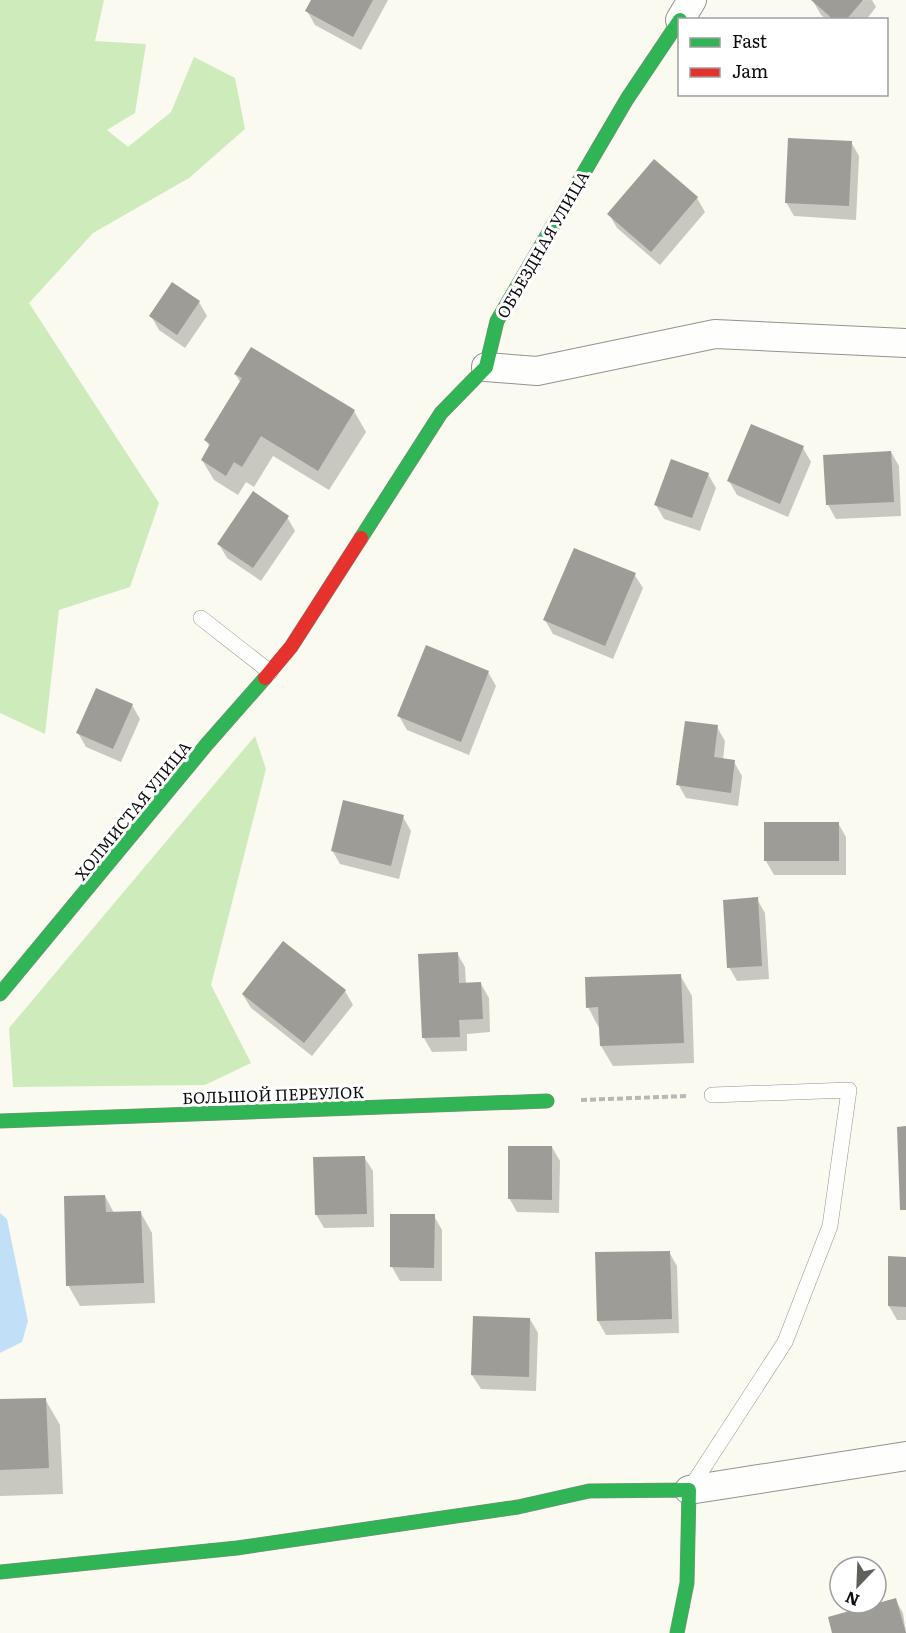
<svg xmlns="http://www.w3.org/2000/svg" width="906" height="1633" font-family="Literata,serif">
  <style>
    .forest { fill: #ceebbb }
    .water { fill: #c2dff8 }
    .shadow { fill: #0003 }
    .building { fill: #9d9c96 }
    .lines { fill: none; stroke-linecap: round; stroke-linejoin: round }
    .lane-casing { stroke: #93938f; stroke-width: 16 }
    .street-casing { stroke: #93938f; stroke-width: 30 }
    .fast-casing { stroke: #8a8a85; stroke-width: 15 }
    .jam-casing { stroke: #8a8a85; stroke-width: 15 }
    .path { stroke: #b7b7b5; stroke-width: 4; stroke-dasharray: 6 3; stroke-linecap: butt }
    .lane { stroke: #fefefd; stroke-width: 15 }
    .street { stroke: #fefefd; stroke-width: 28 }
    .fast { stroke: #30b455; stroke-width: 14 }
    .jam { stroke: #e5322d; stroke-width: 14 }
    .labels { text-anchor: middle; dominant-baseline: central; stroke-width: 6; stroke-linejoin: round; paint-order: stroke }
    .street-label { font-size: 16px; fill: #0c0c0c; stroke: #fff }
  </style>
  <rect width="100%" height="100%" fill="#fafaf0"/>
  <g class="forest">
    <path d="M 0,0 L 104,0 L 95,41 L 146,44 L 135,113 L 107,130 L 128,147 L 171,112 L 194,57 L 235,78 L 245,129 L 189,178 L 93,233 L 29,303 L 159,503 L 130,587 L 59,610 L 45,734 L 0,713 Z"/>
    <path d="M 255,736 L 266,769 L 211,985 L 251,1063 L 205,1085 L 13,1087 L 9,1028 Z"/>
  </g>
  <path class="water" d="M 0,1213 L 7,1219 L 28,1321 L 22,1342 L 0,1353 Z"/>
  <g class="shadow">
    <path d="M 313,0 L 388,0 L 361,50 L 315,25 L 307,11 Z"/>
    <path d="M 872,0 L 876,7 L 866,20 L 827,20 L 821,15 L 813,1 Z"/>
    <path d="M 851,142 L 859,156 L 856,220 L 794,216 L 786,202 Z"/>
    <path d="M 697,198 L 705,212 L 660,265 L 617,228 L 609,214 Z"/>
    <path d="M 199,302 L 207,316 L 185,348 L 159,330 L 151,316 Z"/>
    <path d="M 235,374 L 354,411 L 366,432 L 329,490 L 273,456 L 254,487 L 246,482 L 238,495 L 214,480 L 202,460 L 210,448 L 206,440 L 241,383 Z"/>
    <path d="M 803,448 L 811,462 L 788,517 L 737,495 L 729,481 Z"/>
    <path d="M 891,452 L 899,466 L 901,516 L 836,519 L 828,505 Z"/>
    <path d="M 708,474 L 716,488 L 700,531 L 664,519 L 656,505 Z"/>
    <path d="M 287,517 L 295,531 L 261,581 L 227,558 L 219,544 Z"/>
    <path d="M 634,574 L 643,588 L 613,659 L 553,634 L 545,620 Z"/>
    <path d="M 488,672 L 496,686 L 469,755 L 407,730 L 399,716 Z"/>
    <path d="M 132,705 L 140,719 L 121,762 L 86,747 L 78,733 Z"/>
    <path d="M 717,727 L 725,741 L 723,760 L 734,762 L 742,776 L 738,806 L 686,798 L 678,784 Z"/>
    <path d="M 403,817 L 411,831 L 399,879 L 340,864 L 332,850 Z"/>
    <path d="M 766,823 L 838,823 L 846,837 L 846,875 L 774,875 L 766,861 Z"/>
    <path d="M 757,899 L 765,913 L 769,979 L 737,981 L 729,967 Z"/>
    <path d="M 457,953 L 465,967 L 466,985 L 481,984 L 489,998 L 490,1032 L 467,1034 L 467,1051 L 432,1052 L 424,1038 L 420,955 Z"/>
    <path d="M 680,975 L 692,996 L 694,1063 L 613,1066 L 601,1046 L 599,1028 L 588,1007 Z"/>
    <path d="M 345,991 L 353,1005 L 312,1056 L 251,1008 L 243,995 Z"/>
    <path d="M 552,1147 L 560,1161 L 559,1213 L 517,1212 L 509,1198 Z"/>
    <path d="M 364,1157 L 373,1171 L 374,1227 L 324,1228 L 316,1214 Z"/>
    <path d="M 105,1196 L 114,1213 L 141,1213 L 152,1233 L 155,1303 L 80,1306 L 68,1285 Z"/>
    <path d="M 434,1216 L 442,1230 L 442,1281 L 400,1281 L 392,1267 Z"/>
    <path d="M 669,1252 L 677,1266 L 679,1333 L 606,1335 L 598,1321 Z"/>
    <path d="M 906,1258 L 906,1320 L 897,1320 L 889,1306 Z"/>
    <path d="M 530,1319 L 538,1333 L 536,1391 L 481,1389 L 472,1375 Z"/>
    <path d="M 45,1399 L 60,1425 L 63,1494 L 0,1496 L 0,1401 Z"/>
    <path d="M 895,1599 L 903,1613 L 906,1633 L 834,1633 Z"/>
  </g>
  <g class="building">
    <path d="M 311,0 L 373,0 L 353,37 L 305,11 Z"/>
    <path d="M 811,0 L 863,0 L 846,20 L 834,20 Z"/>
    <path d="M 788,138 L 852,141 L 849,206 L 785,203 Z"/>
    <path d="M 654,159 L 698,197 L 651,252 L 607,214 Z"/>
    <path d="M 172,282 L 200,301 L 177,335 L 149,316 Z"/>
    <path d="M 251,347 L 355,410 L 318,471 L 261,436 L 242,467 L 234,462 L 226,476 L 201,460 L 210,444 L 204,440 L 242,378 L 234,374 Z"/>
    <path d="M 751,424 L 804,446 L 780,504 L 727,481 Z"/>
    <path d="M 891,451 L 894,502 L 826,505 L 823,455 Z"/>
    <path d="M 671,459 L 709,473 L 692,518 L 654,505 Z"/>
    <path d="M 253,491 L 289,516 L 253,568 L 217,544 Z"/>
    <path d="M 574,548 L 636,573 L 605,646 L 543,620 Z"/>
    <path d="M 426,645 L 489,671 L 461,742 L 397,716 Z"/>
    <path d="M 96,688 L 133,704 L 113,749 L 76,733 Z"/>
    <path d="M 685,721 L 718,725 L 714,757 L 735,760 L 731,793 L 676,785 Z"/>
    <path d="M 343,800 L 404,815 L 391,866 L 331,851 Z"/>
    <rect x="764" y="822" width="75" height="39"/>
    <path d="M 758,897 L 762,966 L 727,968 L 723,900 Z"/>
    <path d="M 283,941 L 346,990 L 304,1043 L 242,994 Z"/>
    <path d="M 458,952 L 459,983 L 481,982 L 483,1019 L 459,1020 L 460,1037 L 422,1038 L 418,954 Z"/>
    <path d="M 681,974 L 684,1043 L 600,1046 L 598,1007 L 586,1008 L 585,977 Z"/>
    <path d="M 906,1126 L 906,1210 L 900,1210 L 897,1127 Z"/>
    <path d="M 508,1146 L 552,1146 L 552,1200 L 508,1199 Z"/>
    <path d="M 365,1156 L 367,1214 L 315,1215 L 313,1157 Z"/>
    <path d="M 105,1195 L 106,1212 L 141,1211 L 144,1283 L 66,1286 L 64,1196 Z"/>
    <path d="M 390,1214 L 435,1214 L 434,1268 L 390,1267 Z"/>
    <path d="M 670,1251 L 672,1319 L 597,1321 L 595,1252 Z"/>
    <path d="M 888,1256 L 906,1257 L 906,1307 L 888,1306 Z"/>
    <path d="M 473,1316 L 530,1318 L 529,1377 L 471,1375 Z"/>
    <path d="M 46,1398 L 49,1468 L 0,1470 L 0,1399 Z"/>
    <path d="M 896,1598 L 906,1633 L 832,1633 L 828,1617 Z"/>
  </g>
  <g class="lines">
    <g class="lane-casing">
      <g id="lane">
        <path d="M 201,618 L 270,672"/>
        <path d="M 689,1490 L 785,1342 L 830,1226 L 849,1090 L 712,1095"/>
      </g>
    </g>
    <g class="street-casing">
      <g id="street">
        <path d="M 680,20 L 692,0"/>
        <path d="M 486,367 L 537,371 L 715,334 L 906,343"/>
        <path d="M 689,1490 L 906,1456"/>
      </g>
    </g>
    <g class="fast-casing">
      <g id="fast">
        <path d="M 361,538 L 441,413 L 486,367 L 497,321 L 627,99 L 680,20"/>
        <path d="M 0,994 L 207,744 L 265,678"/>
        <path d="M 0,1121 L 547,1101"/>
        <path d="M 0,1572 L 237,1548 L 518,1507 L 589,1491 L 689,1490 L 687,1583 L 677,1633"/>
      </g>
    </g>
    <g class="jam-casing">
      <path id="jam" d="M 265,678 L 291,647 L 361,538"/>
    </g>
    <path class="path" d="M 581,1100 L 687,1096"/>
    <use href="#lane" class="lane"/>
    <use href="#street" class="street"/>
    <use href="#fast" class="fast"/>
    <use href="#jam" class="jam"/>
  </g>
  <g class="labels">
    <g class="street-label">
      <text transform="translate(542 244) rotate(-60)">ОБЪЕЗДНАЯ УЛИЦА</text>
      <text transform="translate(132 810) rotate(-51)">ХОЛМИСТАЯ УЛИЦА</text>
      <text transform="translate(273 1094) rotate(-2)">БОЛЬШОЙ ПЕРЕУЛОК</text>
    </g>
  </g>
  <rect x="678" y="18" width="210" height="78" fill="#ffffff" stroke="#9e9e9e" stroke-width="1.5"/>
  <rect x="690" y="38" width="30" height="9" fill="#30b455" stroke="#9e9e9e" stroke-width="1.5"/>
  <text x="732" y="48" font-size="18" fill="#0c0c0c">Fast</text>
  <rect x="690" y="68" width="30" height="9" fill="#e5322d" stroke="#9e9e9e" stroke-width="1.5"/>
  <text x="732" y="78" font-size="18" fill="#0c0c0c">Jam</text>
  <g transform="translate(858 1585) rotate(203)"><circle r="28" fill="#ffffff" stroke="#9e9e9e" stroke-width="1.5"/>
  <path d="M0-4.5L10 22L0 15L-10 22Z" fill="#5f5f5c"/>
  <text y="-9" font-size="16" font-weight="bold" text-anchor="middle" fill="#0c0c0c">N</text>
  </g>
</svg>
